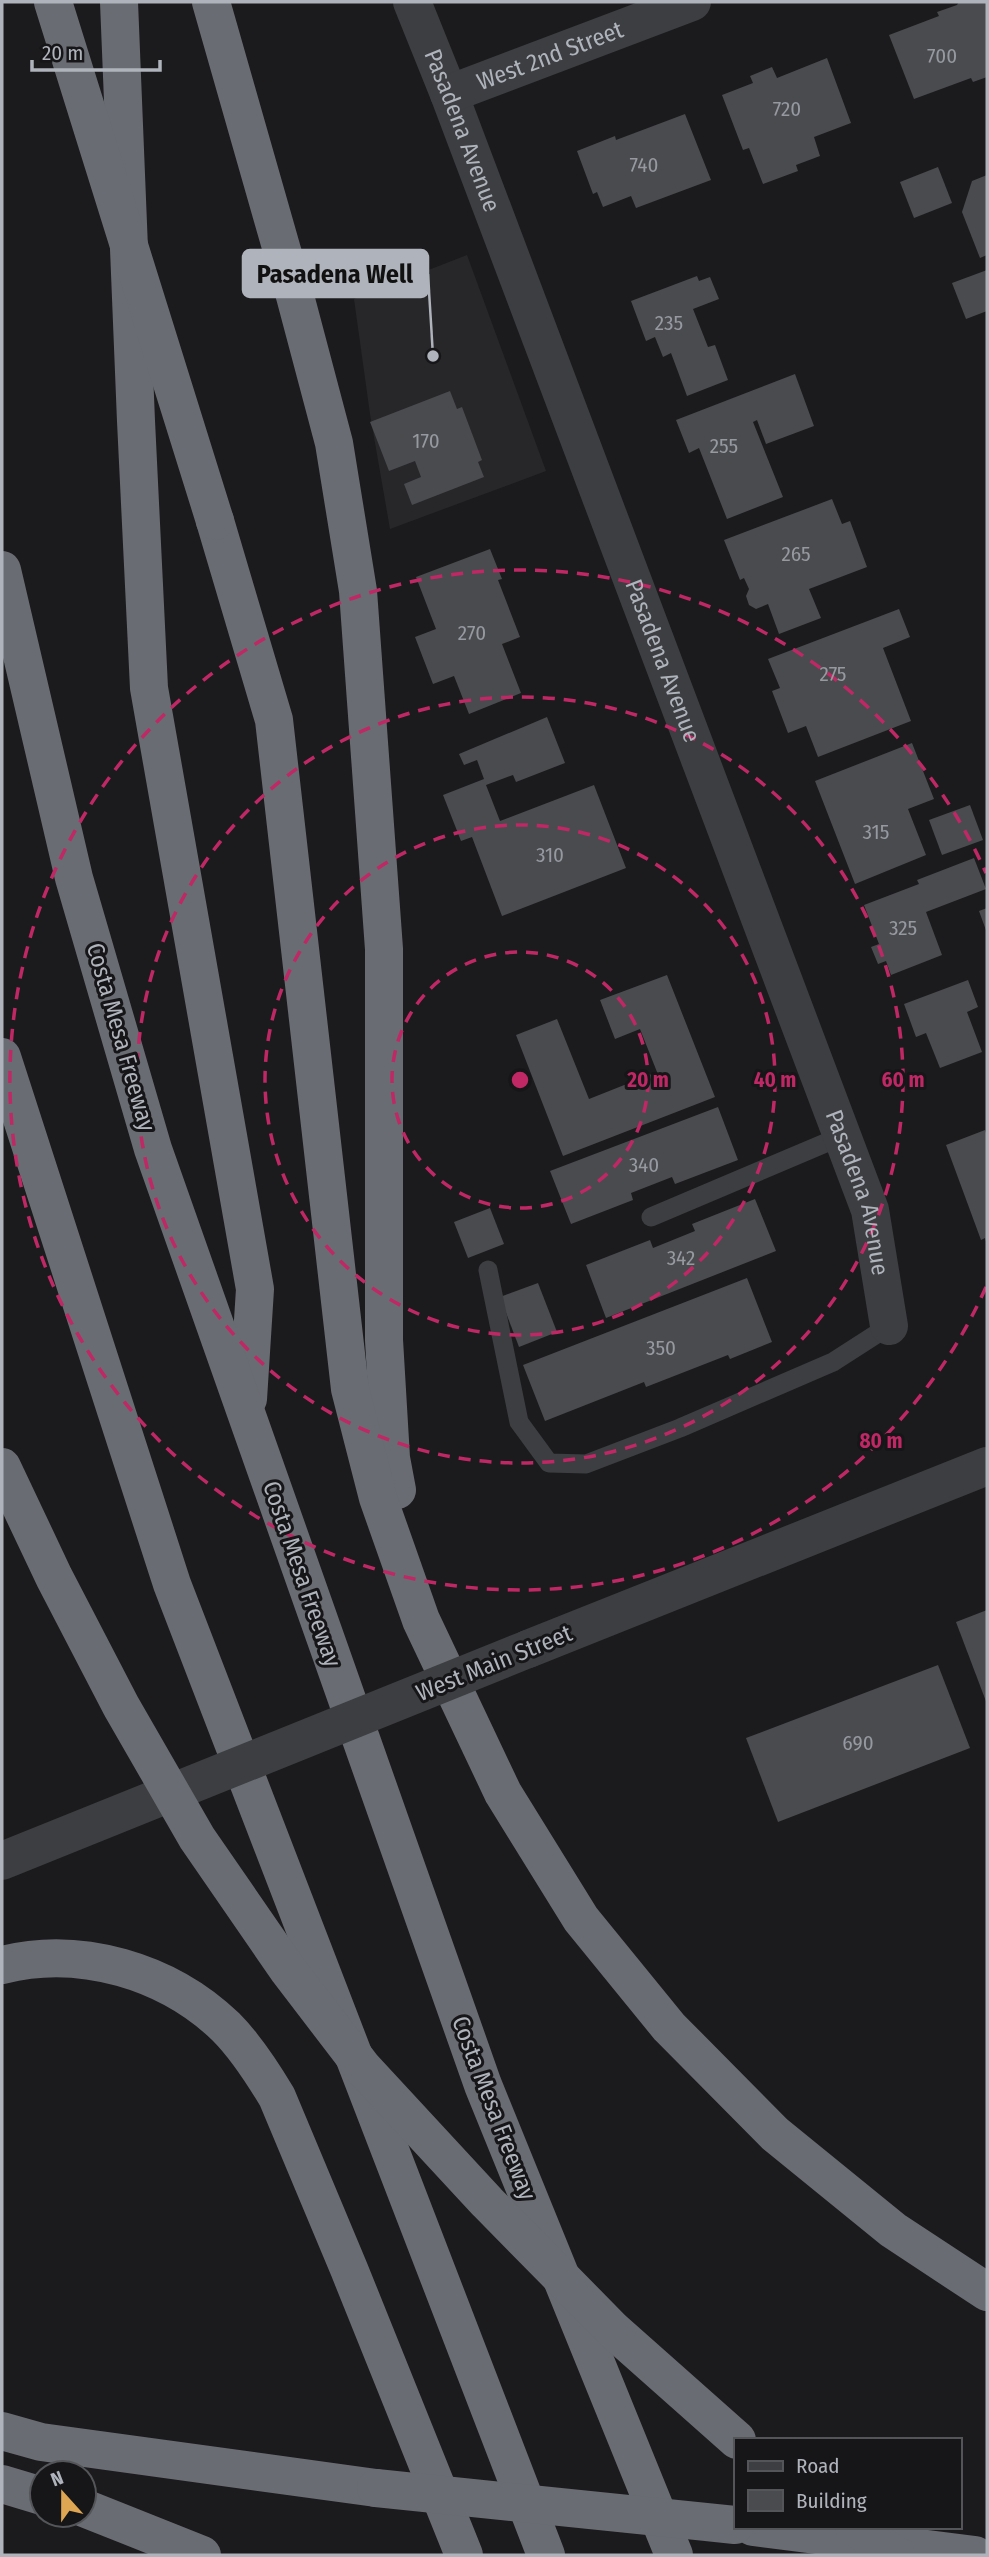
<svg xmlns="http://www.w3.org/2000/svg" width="989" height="2557" font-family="'Fira Sans Condensed',sans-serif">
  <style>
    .built { fill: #27272a }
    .building { fill: #4a4b4f }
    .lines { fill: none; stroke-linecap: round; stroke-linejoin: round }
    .service { stroke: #3c3e41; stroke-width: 19 }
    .minor { stroke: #3c3e41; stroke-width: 38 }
    .tertiary { stroke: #3c3e41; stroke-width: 38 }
    .motorway { stroke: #696c72; stroke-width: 38 }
    .tertiary-bridge { stroke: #3c3e41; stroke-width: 38 }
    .motorway-bridge { stroke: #696c72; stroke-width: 38 }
    .ring { fill: none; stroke: #c02865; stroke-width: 3.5; stroke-dasharray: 12 9 }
    .labels { text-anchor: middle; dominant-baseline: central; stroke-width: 6; stroke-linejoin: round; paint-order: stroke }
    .number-label { font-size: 21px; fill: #9699a0 }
    .street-label { font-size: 24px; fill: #afb3bb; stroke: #161618 }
    .centre { fill: #c02865; stroke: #161618; stroke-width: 3.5 }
    .ring-label { font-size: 21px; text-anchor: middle; font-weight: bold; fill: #c02865; stroke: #161618; stroke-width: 6; stroke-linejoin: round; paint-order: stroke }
    .leader { fill: none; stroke: #afb3bb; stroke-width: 2.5 }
    .callout-dot { fill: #afb3bb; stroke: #161618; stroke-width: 2.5 }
    .callout { fill: #afb3bb; stroke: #afb3bb; stroke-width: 2.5 }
    .callout-label { font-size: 26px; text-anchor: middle; font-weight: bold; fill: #111 }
  </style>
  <rect width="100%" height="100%" fill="#1b1b1d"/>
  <path class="built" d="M 467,255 L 546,471 L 390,529 L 370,414 L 354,299 Z"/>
  <g class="building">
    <path d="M 959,2 L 987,2 L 987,77 L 973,82 L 971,78 L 914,99 L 889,35 L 939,16 L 937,12 L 957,5 Z"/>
    <path d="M 827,58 L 851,123 L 814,137 L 820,156 L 796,165 L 798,171 L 763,184 L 749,148 L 743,150 L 722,95 L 753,83 L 750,76 L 772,67 L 777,78 Z"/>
    <path d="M 685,114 L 711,180 L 636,208 L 631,196 L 603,207 L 597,192 L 593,194 L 577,151 L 615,136 L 616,140 Z"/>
    <path d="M 938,167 L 952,203 L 914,218 L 900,182 Z"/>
    <path d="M 987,175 L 987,255 L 980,258 L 962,212 L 972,181 Z"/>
    <path d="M 987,270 L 987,311 L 966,319 L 952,283 Z"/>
    <path d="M 697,276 L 699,281 L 710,277 L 719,299 L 693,309 L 708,347 L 715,345 L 728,380 L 687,396 L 671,353 L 663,357 L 655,337 L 646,341 L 631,301 Z"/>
    <path d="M 795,374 L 814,426 L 766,444 L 757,420 L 753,422 L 783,497 L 727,519 L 699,448 L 689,453 L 676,420 Z"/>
    <path d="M 450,391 L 457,409 L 462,407 L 482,460 L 478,462 L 484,477 L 412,505 L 404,484 L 421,477 L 415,461 L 389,471 L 370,422 Z"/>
    <path d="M 832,499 L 842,524 L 850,521 L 867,567 L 809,589 L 821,618 L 779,634 L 768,604 L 756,609 L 749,605 L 746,596 L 749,589 L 744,578 L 740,580 L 724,540 Z"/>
    <path d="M 490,549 L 502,579 L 498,580 L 520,637 L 502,644 L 521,693 L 469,714 L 454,676 L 433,684 L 415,637 L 436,629 L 416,577 Z"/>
    <path d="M 899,609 L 910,637 L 883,648 L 911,721 L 818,757 L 806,726 L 788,733 L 772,691 L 780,688 L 768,659 Z"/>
    <path d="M 547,717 L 565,763 L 516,782 L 513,775 L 486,785 L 500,821 L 594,785 L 626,868 L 502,916 L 472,837 L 461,841 L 443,795 L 484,779 L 477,760 L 464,765 L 459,754 Z"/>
    <path d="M 912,743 L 934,799 L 908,809 L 926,855 L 855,884 L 815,781 Z"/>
    <path d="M 970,805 L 983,840 L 942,855 L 929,820 Z"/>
    <path d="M 974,858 L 986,889 L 926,912 L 942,955 L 891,975 L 886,961 L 878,964 L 871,947 L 879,944 L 864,905 L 919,884 L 917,880 Z"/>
    <path d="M 987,908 L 987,933 L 979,911 Z"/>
    <path d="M 667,975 L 715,1097 L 563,1156 L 516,1035 L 557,1019 L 589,1099 L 657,1072 L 640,1029 L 615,1039 L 600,1000 Z"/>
    <path d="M 968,980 L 978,1007 L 967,1012 L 982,1052 L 940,1068 L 926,1033 L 916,1037 L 904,1004 Z"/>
    <path d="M 718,1107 L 738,1160 L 675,1184 L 672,1177 L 631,1193 L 633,1200 L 571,1224 L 550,1171 Z"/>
    <path d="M 985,1130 L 987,1136 L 987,1245 L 985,1238 L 981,1240 L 946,1145 Z"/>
    <path d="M 755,1199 L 776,1251 L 606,1318 L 586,1265 L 650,1240 L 653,1248 L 695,1231 L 692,1224 Z"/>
    <path d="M 490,1208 L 504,1244 L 468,1258 L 454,1222 Z"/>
    <path d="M 747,1278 L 772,1342 L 730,1359 L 728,1355 L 646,1387 L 644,1382 L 545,1421 L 523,1365 Z"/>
    <path d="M 538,1283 L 557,1332 L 519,1347 L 500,1297 Z"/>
    <path d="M 987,1610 L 987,1704 L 956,1622 Z"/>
    <path d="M 938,1665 L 970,1748 L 778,1822 L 746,1738 Z"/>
  </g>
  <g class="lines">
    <g class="service">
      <path d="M 651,1217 L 842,1136"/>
      <path d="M 488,1270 L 519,1422 L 549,1463 L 586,1464 L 680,1428 L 833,1362 L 889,1326"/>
    </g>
    <g class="minor">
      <path id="s1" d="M 412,2 L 449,94 L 870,1210 L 889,1326"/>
      <path id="s2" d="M 449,94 L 692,2"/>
    </g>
    <path class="tertiary" d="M 528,1649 L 987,1466"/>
    <g class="motorway">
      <path d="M 119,2 L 136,421 L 149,688 L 255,1289 L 248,1399"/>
      <path d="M 211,2 L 295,296 L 334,443 L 358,591 L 384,949 L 384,1340 L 391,1458 L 397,1490"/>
      <path d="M 215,521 L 274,720 L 350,1389 L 378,1498 L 421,1620 L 503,1793 L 581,1919 L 669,2027 L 775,2134 L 893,2230 L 987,2292"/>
      <path d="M 2,570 L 74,878 L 153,1149 L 483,2085 L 674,2555"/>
      <path d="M 2,1057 L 172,1584 L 546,2555"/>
      <path d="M 2,1965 C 80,1945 168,1971 226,2027 C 246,2047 262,2072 277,2097 L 349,2269 L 464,2555"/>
      <path d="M 2,2431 L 41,2442 L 376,2488"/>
      <path d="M 2,2484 L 42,2496"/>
      <path d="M 84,2508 L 202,2555"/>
      <path d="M 753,2527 L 975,2555"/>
    </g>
    <path class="tertiary-bridge" d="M 2,1861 L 528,1649"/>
    <g class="motorway-bridge">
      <path d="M 53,2 L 215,521"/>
      <path d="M 2,1467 L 54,1577 L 121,1706 L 197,1838 L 288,1970 L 363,2068 L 487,2202 L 613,2330 L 737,2440"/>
      <path d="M 376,2488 L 735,2525"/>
      <path d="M 854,2527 L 896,2555"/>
    </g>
  </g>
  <g class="ring">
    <circle cx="520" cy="1080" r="128"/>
    <circle cx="520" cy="1080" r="255"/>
    <circle cx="520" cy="1080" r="383"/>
    <path d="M986 1287A510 510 0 1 1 986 873"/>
  </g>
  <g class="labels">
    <g class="number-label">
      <text x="942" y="56">700</text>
      <text x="787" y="109">720</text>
      <text x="644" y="165">740</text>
      <text x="669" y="323">235</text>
      <text x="426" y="441">170</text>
      <text x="724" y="446">255</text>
      <text x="796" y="554">265</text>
      <text x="472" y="633">270</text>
      <text x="833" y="674">275</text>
      <text x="876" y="832">315</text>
      <text x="550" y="855">310</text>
      <text x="903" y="928">325</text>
      <text x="644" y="1165">340</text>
      <text x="681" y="1258">342</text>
      <text x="661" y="1348">350</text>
      <text x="858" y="1743">690</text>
    </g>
    <g class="street-label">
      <text stroke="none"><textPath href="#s2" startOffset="108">West 2nd Street</textPath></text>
      <text stroke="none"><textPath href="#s1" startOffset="138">Pasadena Avenue</textPath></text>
      <text stroke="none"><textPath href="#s1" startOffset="705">Pasadena Avenue</textPath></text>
      <text transform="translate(121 1037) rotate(74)">Costa Mesa Freeway</text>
      <text stroke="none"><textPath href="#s1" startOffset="1272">Pasadena Avenue</textPath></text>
      <text transform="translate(302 1574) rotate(71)">Costa Mesa Freeway</text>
      <text transform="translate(494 1663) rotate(-22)">West Main Street</text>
      <text transform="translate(494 2108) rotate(69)">Costa Mesa Freeway</text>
    </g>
  </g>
  <circle cx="520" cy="1080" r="10" class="centre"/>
  <g class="ring-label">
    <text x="648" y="1087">20 m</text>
    <text x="775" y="1087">40 m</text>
    <text x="903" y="1087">60 m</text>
    <text x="881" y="1448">80 m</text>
  </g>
  <path class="leader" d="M433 356L428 274"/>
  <circle class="callout-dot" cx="433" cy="356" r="7"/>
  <rect class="callout" x="243" y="250" width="185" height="47" rx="7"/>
  <g class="callout-label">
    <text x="335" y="283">Pasadena Well</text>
  </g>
  <rect width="989" height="2557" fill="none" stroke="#afb3bb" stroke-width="7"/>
  <rect x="734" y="2438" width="228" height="91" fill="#161618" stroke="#535559" stroke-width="2"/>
  <rect x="748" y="2461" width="35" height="10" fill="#3c3e41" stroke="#535559" stroke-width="2"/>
  <text x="796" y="2473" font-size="21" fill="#afb3bb">Road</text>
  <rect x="748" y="2490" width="35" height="21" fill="#4a4b4f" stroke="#535559" stroke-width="2"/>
  <text x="796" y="2508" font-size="21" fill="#afb3bb">Building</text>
  <g transform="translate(63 2494) rotate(339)"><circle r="33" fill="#161618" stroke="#535559" stroke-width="2"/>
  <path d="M0-5L12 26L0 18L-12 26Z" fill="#dea652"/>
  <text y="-10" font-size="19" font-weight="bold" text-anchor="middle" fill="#afb3bb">N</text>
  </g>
  <path d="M32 60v10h128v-10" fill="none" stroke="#afb3bb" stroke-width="3.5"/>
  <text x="42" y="60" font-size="21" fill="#afb3bb" stroke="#161618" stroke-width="5" paint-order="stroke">20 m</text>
</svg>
